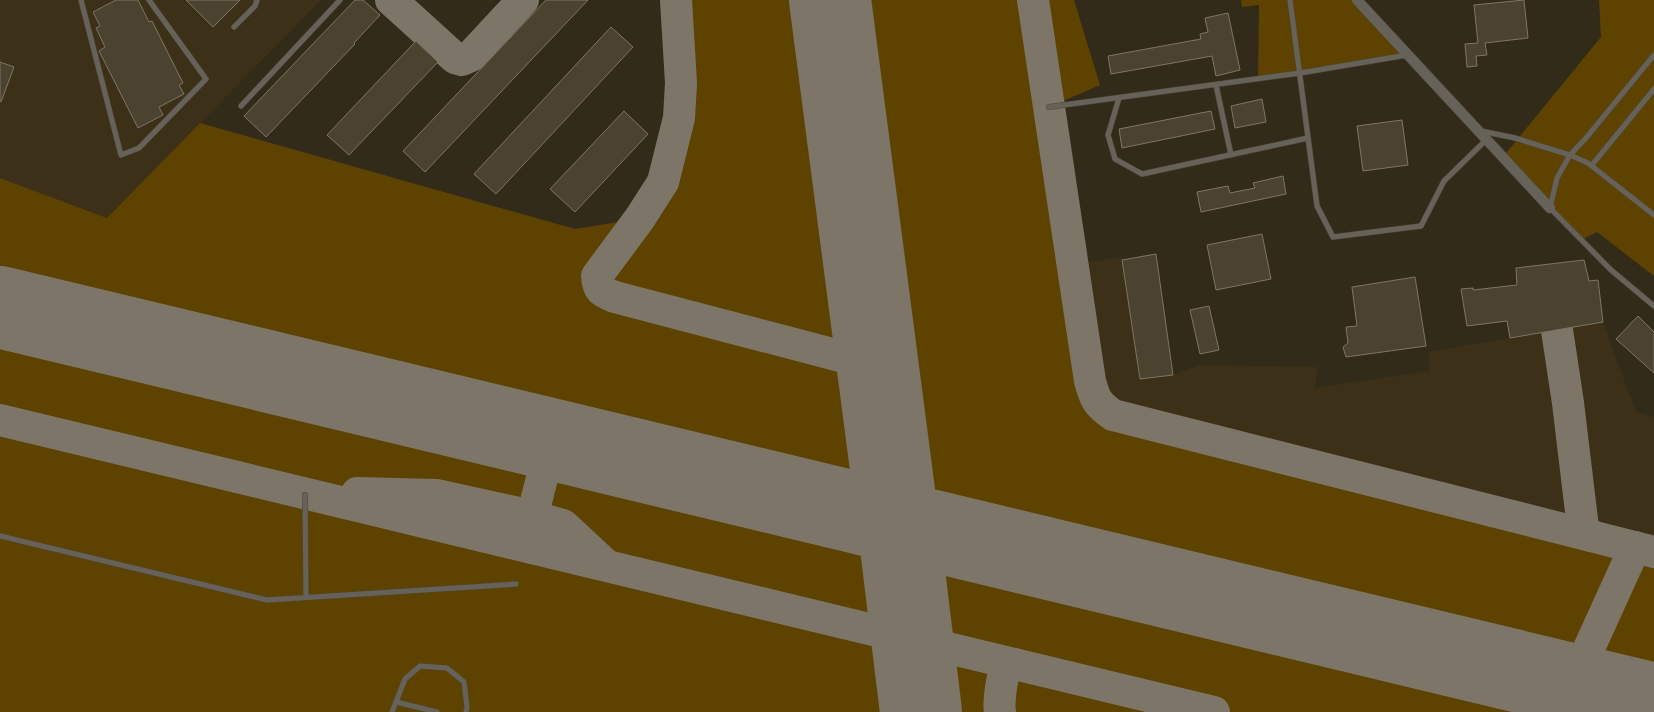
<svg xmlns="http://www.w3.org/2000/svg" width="1654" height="712" font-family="Poppins,sans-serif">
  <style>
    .built { fill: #3c3019 }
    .green { fill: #5e4300 }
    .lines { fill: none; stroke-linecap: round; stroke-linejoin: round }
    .taxiway { stroke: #7d7668; stroke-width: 32 }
    .runway { stroke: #7d7668; stroke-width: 82 }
    .building { fill: #4b4230; stroke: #7f7563 }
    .lane-casing { stroke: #504939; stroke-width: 6 }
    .street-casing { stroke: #504939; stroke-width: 11 }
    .lane { stroke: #66625a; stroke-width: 5 }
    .street { stroke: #66625a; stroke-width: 10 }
  </style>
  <rect width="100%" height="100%" fill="#332b1a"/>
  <g class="built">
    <path d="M 0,0 L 321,0 L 107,218 L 0,178 Z"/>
    <path d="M 1121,257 L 1140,379 L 1173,375 L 1201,365 L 1317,367 L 1315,388 L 1430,371 L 1428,352 L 1603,322 L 1636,412 L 1654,417 L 1654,562 L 1103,424 L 1093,418 L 1086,409 L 1082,395 L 1062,267 Z"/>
  </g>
  <g class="green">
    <path d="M 676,0 L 1074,0 L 1100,85 L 1049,107 L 1062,267 L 1082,395 C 1086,409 1090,417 1103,424 L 1654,562 L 1654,712 L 0,712 L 0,178 L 107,218 L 200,123 L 575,229 L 624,221 L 663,182 L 679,118 L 681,83 Z"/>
    <path d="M 1241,0 L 1358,0 L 1405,53 L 1258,81 L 1259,5 L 1242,7 Z"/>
    <path d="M 1599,0 L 1654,0 L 1654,276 L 1597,232 L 1583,239 L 1503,157 L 1601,37 Z"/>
  </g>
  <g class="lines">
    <g class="taxiway">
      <path d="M 391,0 L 455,58 L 462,60 L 471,56 L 523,0"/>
      <path d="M 676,0 L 681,83 L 679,118 L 663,182 L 640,218 L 597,276 C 598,291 602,292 615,297 L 878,366"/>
      <path d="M 1033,0 L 1090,381 C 1095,399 1097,404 1113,415 L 1654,552"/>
      <path d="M 1557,330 L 1568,403 L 1583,528 L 1591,536"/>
      <path d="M 0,420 L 1214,712"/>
      <path d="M 357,493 L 436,495 L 532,516 L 563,525 L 606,565"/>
      <path d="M 527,537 L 552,439"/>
      <path d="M 1000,712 C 998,705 1002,672 1007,667 C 1008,666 1012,665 1014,664"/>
      <path d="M 1560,712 L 1635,547"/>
    </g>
    <g class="runway">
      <path d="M 830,0 L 898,522 L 921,712"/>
      <path d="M 0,307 L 1654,704"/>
    </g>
  </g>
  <g class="building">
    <path d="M 116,0 L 138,0 L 149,22 L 152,21 L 183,83 L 179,85 L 184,94 L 159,107 L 163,115 L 138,128 L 99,51 L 105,47 L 96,28 L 100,26 L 93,12 Z"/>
    <path d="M 186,0 L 240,0 L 213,27 Z"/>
    <path d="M 355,0 L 363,0 L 380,15 L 354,43 L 355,44 L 266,137 L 244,116 Z"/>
    <path d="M 546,0 L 588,0 L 425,172 L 403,151 Z"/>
    <path d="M 1524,0 L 1528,38 L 1485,43 L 1487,55 L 1476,56 L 1477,66 L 1467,67 L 1465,44 L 1478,43 L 1474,5 Z"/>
    <path d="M 1228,13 L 1240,70 L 1216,76 L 1212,56 L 1111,74 L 1108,56 L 1201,39 L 1200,34 L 1208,32 L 1205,18 Z"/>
    <path d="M 611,27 L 633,47 L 496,194 L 474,174 Z"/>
    <path d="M 416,41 L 438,62 L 349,155 L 327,135 Z"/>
    <path d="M 0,62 L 14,67 L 1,102 L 0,101 Z"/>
    <path d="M 1262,99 L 1266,122 L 1235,128 L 1231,106 Z"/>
    <path d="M 624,111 L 648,134 L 575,212 L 550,189 Z"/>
    <path d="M 1211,111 L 1215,129 L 1122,148 L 1119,129 Z"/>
    <path d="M 1402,120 L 1408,165 L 1363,171 L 1357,126 Z"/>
    <path d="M 1283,176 L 1286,194 L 1201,212 L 1197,192 L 1228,186 L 1230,193 L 1255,188 L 1253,183 Z"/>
    <path d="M 1262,234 L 1271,279 L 1216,290 L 1207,245 Z"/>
    <path d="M 1156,254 L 1173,375 L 1140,379 L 1122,260 Z"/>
    <path d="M 1584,260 L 1589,281 L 1598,280 L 1603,322 L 1510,338 L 1507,321 L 1467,326 L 1461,289 L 1473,288 L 1473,290 L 1517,285 L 1516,268 Z"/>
    <path d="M 1415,277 L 1426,346 L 1346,357 L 1343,347 L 1348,343 L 1346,327 L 1357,326 L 1352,287 Z"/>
    <path d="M 1209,306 L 1219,350 L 1200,354 L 1190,310 Z"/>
    <path d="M 1638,316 L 1654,332 L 1654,373 L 1616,339 Z"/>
  </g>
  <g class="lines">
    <g class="lane-casing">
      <g id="lane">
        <path d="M 81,0 L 121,155 L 139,148 L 206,79 L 149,0"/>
        <path d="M 1290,0 L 1317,206 L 1333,237 L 1421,226 L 1444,181 L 1487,139"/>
        <path d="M 234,27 L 255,6 L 257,0"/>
        <path d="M 1654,55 L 1586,138 L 1570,155 L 1557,178 L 1550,208 L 1611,270 L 1654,306"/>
        <path d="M 1216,85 L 1231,155"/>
        <path d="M 1119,98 L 1108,135 L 1115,159 L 1142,174 L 1308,138"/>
        <path d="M 241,106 L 340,0"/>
        <path d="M 1049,107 L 1300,73 L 1407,55"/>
        <path d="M 1481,131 L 1515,138 L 1570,155 L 1588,163 L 1654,215"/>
        <path d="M 1592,165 L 1654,89"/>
        <path d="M 305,495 L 306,596"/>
        <path d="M 0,536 L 267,600 L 516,584"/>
        <path d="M 396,702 L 437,712"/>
        <path d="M 392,712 L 405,679 L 420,666 L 447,668 L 464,682 L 467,707 L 466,712"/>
      </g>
    </g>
    <g class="street-casing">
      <path id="street" d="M 1357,0 L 1550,208"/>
    </g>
    <use href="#lane" class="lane"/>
    <use href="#street" class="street"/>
  </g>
</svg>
